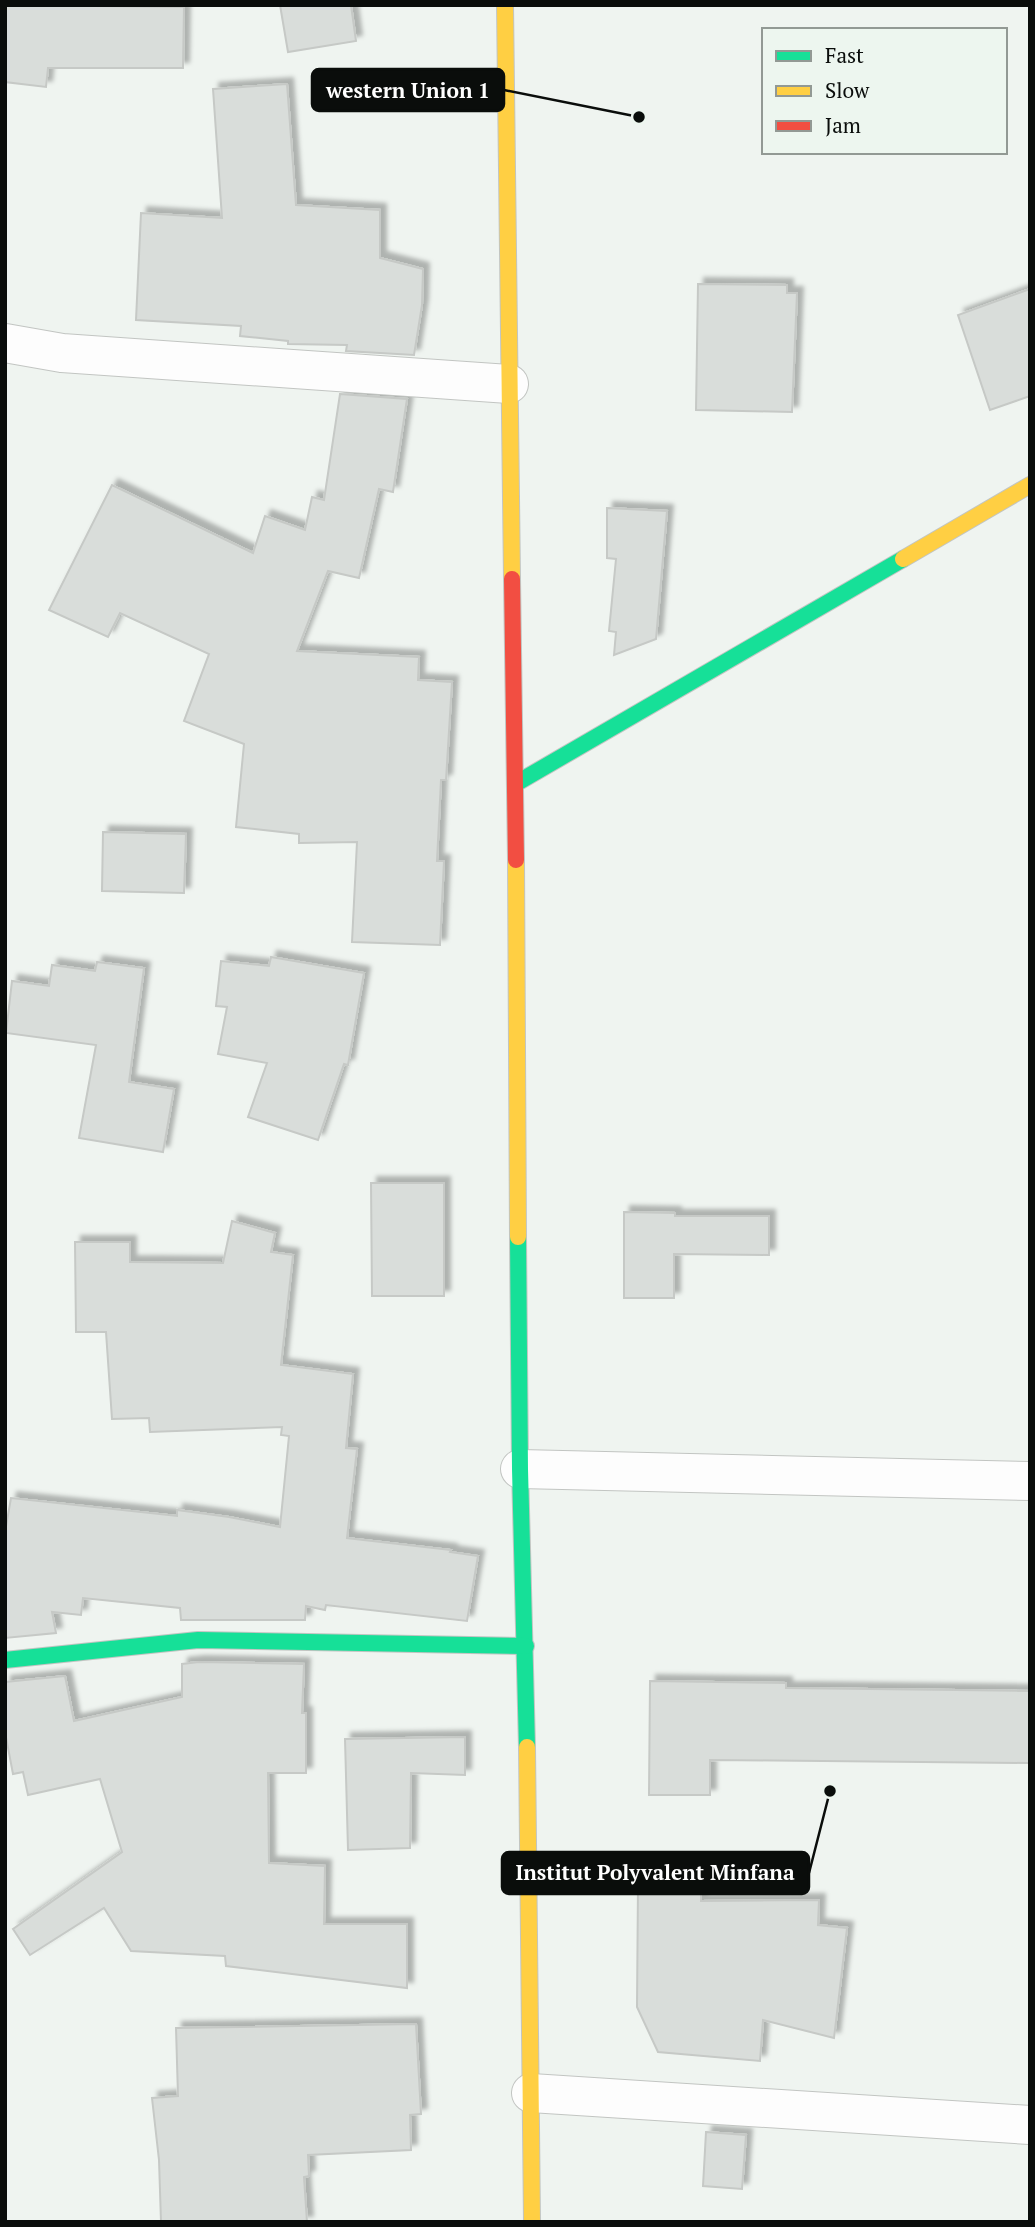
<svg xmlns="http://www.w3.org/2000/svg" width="1035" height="2227" font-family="'PT Serif',serif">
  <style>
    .building { fill: #d9ddda; stroke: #c6c9c6; stroke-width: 2; filter: url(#shadow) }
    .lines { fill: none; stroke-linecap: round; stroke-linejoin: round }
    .street-casing { stroke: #c2c5c2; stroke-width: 40 }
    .fast-casing { stroke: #c2c5c2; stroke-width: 18 }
    .slow-casing { stroke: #c2c5c2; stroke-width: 18 }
    .jam-casing { stroke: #c2c5c2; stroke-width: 18 }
    .street { stroke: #fdfdfd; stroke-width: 38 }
    .fast { stroke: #16e098; stroke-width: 16 }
    .slow { stroke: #ffcf43; stroke-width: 16 }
    .jam { stroke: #f24e42; stroke-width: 16 }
    .leader { fill: none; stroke: #0a0d0b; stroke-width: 2.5 }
    .callout-dot { fill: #0a0d0b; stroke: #edf6ef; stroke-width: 2.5 }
    .callout { fill: #0a0d0b; stroke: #0a0d0b; stroke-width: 2.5 }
    .callout-label { font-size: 21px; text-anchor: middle; font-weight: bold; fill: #fff }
  </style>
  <defs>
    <filter id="shadow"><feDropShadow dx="6" dy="-6" stdDeviation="2" flood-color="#0004"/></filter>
  </defs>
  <rect width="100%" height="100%" fill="#eff4f0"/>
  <g class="building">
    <path d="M 5,5 L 184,7 L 183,68 L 48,68 L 46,87 L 5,82 Z"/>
    <path d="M 280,5 L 351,5 L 356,41 L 288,52 Z"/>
    <path d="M 287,84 L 296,205 L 380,210 L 380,258 L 423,269 L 422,305 L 414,355 L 346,351 L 347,345 L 288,344 L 288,341 L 240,336 L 241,326 L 136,320 L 141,213 L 222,218 L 213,89 Z"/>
    <path d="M 698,284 L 787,285 L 787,293 L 797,293 L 792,412 L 696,410 Z"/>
    <path d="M 1030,289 L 1030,396 L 990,410 L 958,315 Z"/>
    <path d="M 340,394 L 407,399 L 393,492 L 379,489 L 359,578 L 328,571 L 297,651 L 419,657 L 418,680 L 452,682 L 446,780 L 441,780 L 437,861 L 444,861 L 440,945 L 352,942 L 357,842 L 299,843 L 299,834 L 236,827 L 244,744 L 184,721 L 209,654 L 120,613 L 108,637 L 49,610 L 112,485 L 253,553 L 265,516 L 305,530 L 312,497 L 324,500 Z"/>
    <path d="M 607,508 L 667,511 L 656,639 L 614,655 L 616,632 L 609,631 L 616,559 L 607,558 Z"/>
    <path d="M 103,832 L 186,834 L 184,893 L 102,891 Z"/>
    <path d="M 271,957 L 364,973 L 348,1065 L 344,1064 L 318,1140 L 248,1117 L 267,1063 L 218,1054 L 227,1007 L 216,1006 L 221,961 L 269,966 Z"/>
    <path d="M 97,962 L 144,968 L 129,1082 L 174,1089 L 163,1152 L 79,1138 L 96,1045 L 6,1033 L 12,981 L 49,986 L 52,965 L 95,971 Z"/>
    <path d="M 371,1183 L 444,1183 L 444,1296 L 372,1296 Z"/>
    <path d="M 624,1212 L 675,1213 L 675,1216 L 769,1216 L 769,1255 L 674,1254 L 674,1298 L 624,1298 Z"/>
    <path d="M 232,1221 L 275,1233 L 271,1252 L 293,1255 L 281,1365 L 353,1374 L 346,1448 L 357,1449 L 347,1538 L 451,1550 L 450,1552 L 478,1556 L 467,1621 L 326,1605 L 325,1610 L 306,1606 L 305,1620 L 181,1620 L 180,1608 L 83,1598 L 81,1615 L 52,1612 L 56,1633 L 5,1638 L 5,1532 L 11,1498 L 177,1516 L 177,1510 L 229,1517 L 280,1527 L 289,1436 L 281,1435 L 282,1427 L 150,1432 L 149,1418 L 112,1419 L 106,1332 L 76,1332 L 75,1242 L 130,1242 L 130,1262 L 223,1263 Z"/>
    <path d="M 199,1662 L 304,1664 L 302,1713 L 306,1713 L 306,1773 L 268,1773 L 269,1863 L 325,1866 L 324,1924 L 407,1924 L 407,1988 L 226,1966 L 225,1956 L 131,1951 L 104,1908 L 30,1955 L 13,1929 L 122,1852 L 100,1779 L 28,1795 L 23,1772 L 13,1774 L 5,1732 L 5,1682 L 65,1676 L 74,1721 L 182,1697 L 182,1664 Z"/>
    <path d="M 650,1681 L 786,1683 L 786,1688 L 1030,1691 L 1030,1763 L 710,1760 L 710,1795 L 649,1795 Z"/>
    <path d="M 465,1737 L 465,1775 L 411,1773 L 410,1848 L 348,1850 L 345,1739 Z"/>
    <path d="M 638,1884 L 701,1885 L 701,1901 L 819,1900 L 818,1925 L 847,1928 L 834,2038 L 763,2020 L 760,2061 L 658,2052 L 637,2007 Z"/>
    <path d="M 416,2024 L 421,2114 L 410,2115 L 411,2150 L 308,2155 L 309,2176 L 304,2177 L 307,2222 L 161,2222 L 159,2160 L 152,2098 L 178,2096 L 176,2028 Z"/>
    <path d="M 706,2132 L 746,2135 L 742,2189 L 703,2186 Z"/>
  </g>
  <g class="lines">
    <g class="street-casing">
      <g id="street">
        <path d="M 5,343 L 62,353 L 509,384"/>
        <path d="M 520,1469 L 1030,1481"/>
        <path d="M 531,2093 L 1030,2125"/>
      </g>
    </g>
    <g class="fast-casing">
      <g id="fast">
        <path d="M 515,784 L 903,559"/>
        <path d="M 518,1237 L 520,1469 L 527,1747"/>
        <path d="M 5,1660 L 198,1640 L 526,1646"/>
      </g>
    </g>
    <g class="slow-casing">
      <g id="slow">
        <path d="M 505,5 L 512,579"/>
        <path d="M 903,559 L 1030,485"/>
        <path d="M 516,860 L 518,1237"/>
        <path d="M 527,1747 L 532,2222"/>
      </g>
    </g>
    <g class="jam-casing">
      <path id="jam" d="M 512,579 L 516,860"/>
    </g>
    <use href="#street" class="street"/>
    <use href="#fast" class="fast"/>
    <use href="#slow" class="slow"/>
    <use href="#jam" class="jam"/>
  </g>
  <path class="leader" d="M639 117L504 90M830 1791L809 1873"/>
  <g class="callout-dot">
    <circle cx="639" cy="117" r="7"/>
    <circle cx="830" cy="1791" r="7"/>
  </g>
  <g class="callout">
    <rect x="312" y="69" width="192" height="42" rx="7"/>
    <rect x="502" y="1852" width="307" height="42" rx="7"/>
  </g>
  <g class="callout-label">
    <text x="408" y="98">western Union 1</text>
    <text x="655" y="1880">Institut Polyvalent Minfana</text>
  </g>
  <rect width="1035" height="2227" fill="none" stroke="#0a0d0b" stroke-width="14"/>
  <rect x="762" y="28" width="245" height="126" fill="#edf6ef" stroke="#929994" stroke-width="2"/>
  <rect x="776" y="51" width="35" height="10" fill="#16e098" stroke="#929994" stroke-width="2"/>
  <text x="825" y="63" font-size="21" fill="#0a0d0b">Fast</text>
  <rect x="776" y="86" width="35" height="10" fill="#ffcf43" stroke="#929994" stroke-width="2"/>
  <text x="825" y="98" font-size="21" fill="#0a0d0b">Slow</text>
  <rect x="776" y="121" width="35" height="10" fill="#f24e42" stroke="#929994" stroke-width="2"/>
  <text x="825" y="133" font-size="21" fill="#0a0d0b">Jam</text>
</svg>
